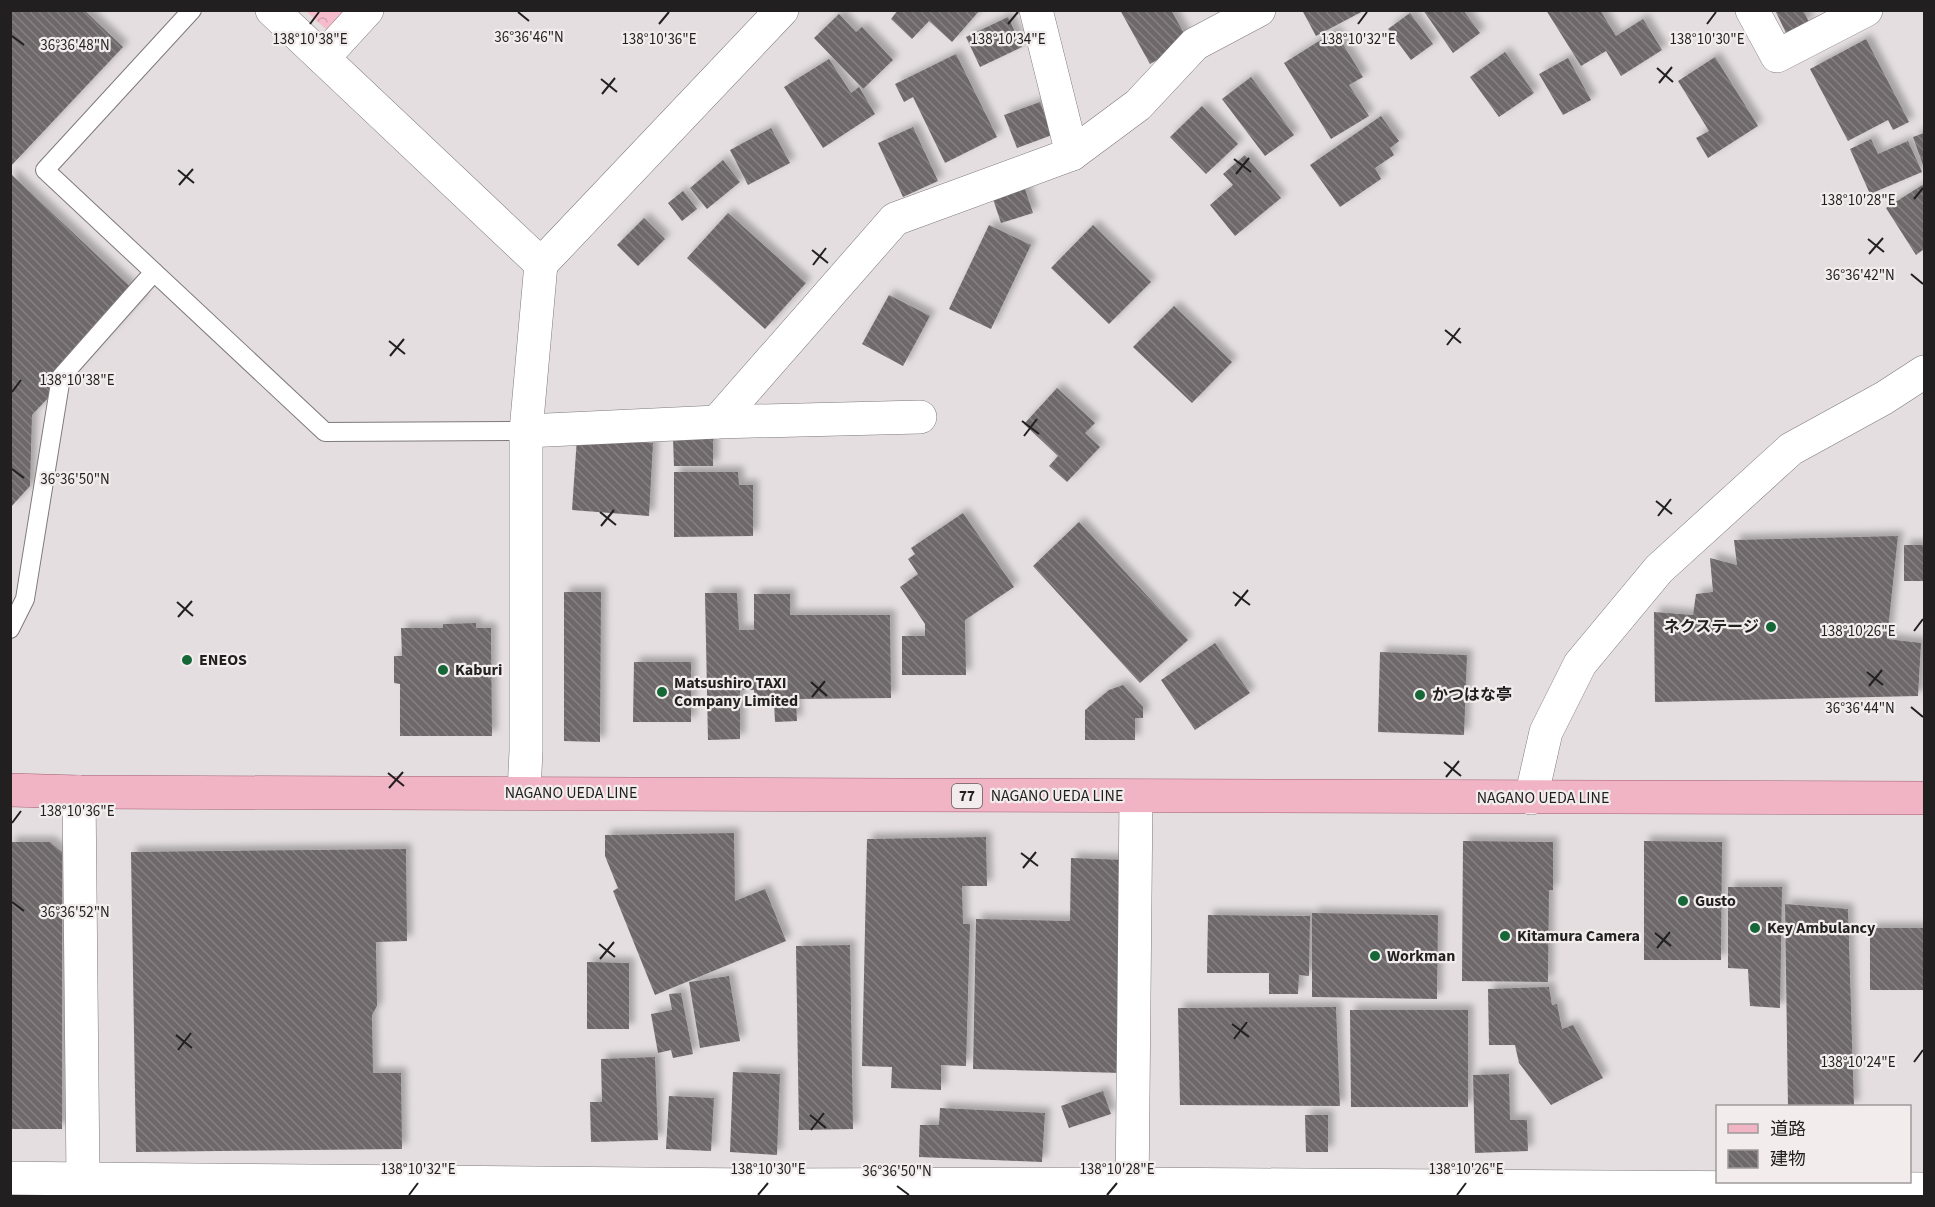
<svg xmlns="http://www.w3.org/2000/svg" width="1935" height="1207" font-family="'Source Sans 3','Noto Sans JP',sans-serif">
  <style>
    .forest { fill: url(#forest-crowns) }
    .building { fill: url(#building-back-hatch); filter: url(#shadow) }
    .lines { fill: none; stroke-linecap: round; stroke-linejoin: round }
    .service-casing { stroke: #7f797a; stroke-width: 20 }
    .minor-casing { stroke: #7f797a; stroke-width: 34 }
    .primary-casing { stroke: #a25f72; stroke-width: 34 }
    .service { stroke: #fff; stroke-width: 18 }
    .minor { stroke: #fff; stroke-width: 33 }
    .primary { stroke: #f1b4c5; stroke-width: 33 }
    .ticks { fill: none; stroke: #211f1f; stroke-width: 2 }
    .poi-dot { fill: #166737; stroke: #f2eced; stroke-width: 2 }
    .labels { text-anchor: middle; dominant-baseline: central; stroke-width: 4.5; stroke-linejoin: round; paint-order: stroke }
    .shield { fill: #f2eced; stroke: #605c5d; stroke-width: 1.5 }
    .shield-label { font-size: 15px; font-weight: bold; fill: #211f1f }
    .poi-label { font-size: 16px; font-weight: bold; fill: #211f1f; stroke: #f2eced; text-anchor: start }
    .street-label { font-size: 16px; fill: #211f1f; stroke: #f2eced }
    .ticks-label { font-size: 15px; text-anchor: middle; fill: #211f1f; stroke: #f2eced; stroke-width: 4.5; stroke-linejoin: round; paint-order: stroke }
  </style>
  <defs>
    <pattern id="forest-crowns" width="20" height="18" patternUnits="userSpaceOnUse" patternTransform="scale(1.5)"><rect width="20" height="18" fill="#f7bccb"/><path d="M2 6a3 3 0 1 1 6 0M12 15a3 3 0 1 1 6 0" fill="none" stroke="#d3a1ae"/></pattern>
    <pattern id="building-back-hatch" width="6" height="6" patternUnits="userSpaceOnUse" patternTransform="scale(1.5)"><rect width="6" height="6" fill="#6e686a"/><path d="M-1 5l2 2M0 0l6 6M5-1l2 2" fill="none" stroke="#858183"/></pattern>
    <filter id="shadow"><feDropShadow dx="5.5" dy="-5.5" stdDeviation="3" flood-color="#0004"/></filter>
  </defs>
  <rect width="100%" height="100%" fill="#e4dee0"/>
  <path class="forest" d="M 306,11 L 346,11 L 327,30 Z"/>
  <g class="building">
    <path d="M 10,10 L 84,10 L 123,47 L 10,167 Z"/>
    <path d="M 898,10 L 980,10 L 952,42 L 929,21 L 912,39 L 891,19 Z"/>
    <path d="M 1120,10 L 1171,10 L 1189,42 L 1150,64 Z"/>
    <path d="M 1302,10 L 1365,10 L 1316,36 Z"/>
    <path d="M 1423,10 L 1463,10 L 1480,33 L 1453,53 Z"/>
    <path d="M 1546,10 L 1600,10 L 1616,36 L 1643,19 L 1662,50 L 1621,76 L 1606,51 L 1581,66 Z"/>
    <path d="M 1775,10 L 1803,10 L 1809,22 L 1786,33 Z"/>
    <path d="M 1410,13 L 1433,44 L 1411,60 L 1388,29 Z"/>
    <path d="M 839,14 L 856,32 L 862,27 L 893,60 L 863,89 L 814,38 Z"/>
    <path d="M 1008,17 L 1022,47 L 980,67 L 966,37 Z"/>
    <path d="M 1335,31 L 1363,77 L 1349,85 L 1369,116 L 1331,139 L 1284,63 Z"/>
    <path d="M 1866,39 L 1909,122 L 1893,130 L 1888,120 L 1848,141 L 1810,69 Z"/>
    <path d="M 1505,52 L 1534,93 L 1499,117 L 1470,77 Z"/>
    <path d="M 956,54 L 997,137 L 945,163 L 913,97 L 904,102 L 895,84 Z"/>
    <path d="M 1715,57 L 1758,126 L 1708,158 L 1696,138 L 1709,131 L 1678,81 Z"/>
    <path d="M 1568,58 L 1591,100 L 1563,115 L 1539,74 Z"/>
    <path d="M 829,59 L 851,93 L 859,87 L 875,114 L 823,148 L 784,87 Z"/>
    <path d="M 1251,77 L 1294,135 L 1265,156 L 1222,99 Z"/>
    <path d="M 1040,102 L 1052,135 L 1017,148 L 1004,115 Z"/>
    <path d="M 1202,106 L 1238,144 L 1206,174 L 1170,137 Z"/>
    <path d="M 1381,116 L 1399,141 L 1390,148 L 1394,155 L 1375,168 L 1381,179 L 1340,207 L 1310,165 Z"/>
    <path d="M 913,127 L 938,181 L 903,197 L 878,143 Z"/>
    <path d="M 771,128 L 790,163 L 748,185 L 730,150 Z"/>
    <path d="M 1924,133 L 1924,168 L 1913,137 Z"/>
    <path d="M 1871,139 L 1878,154 L 1908,141 L 1922,172 L 1870,194 L 1850,149 Z"/>
    <path d="M 1245,155 L 1281,198 L 1235,236 L 1210,205 L 1233,185 L 1223,174 Z"/>
    <path d="M 723,160 L 740,182 L 707,209 L 690,188 Z"/>
    <path d="M 10,173 L 142,298 L 32,415 L 30,486 L 10,508 Z"/>
    <path d="M 1924,184 L 1924,249 L 1916,255 L 1886,208 Z"/>
    <path d="M 1024,186 L 1033,213 L 1001,223 L 992,196 Z"/>
    <path d="M 683,191 L 697,209 L 682,221 L 668,203 Z"/>
    <path d="M 728,213 L 806,283 L 765,329 L 687,258 Z"/>
    <path d="M 644,218 L 665,239 L 638,266 L 617,245 Z"/>
    <path d="M 989,225 L 1031,245 L 991,329 L 949,309 Z"/>
    <path d="M 1093,225 L 1151,282 L 1109,324 L 1051,268 Z"/>
    <path d="M 889,295 L 930,316 L 903,366 L 862,344 Z"/>
    <path d="M 1174,306 L 1232,362 L 1192,403 L 1133,347 Z"/>
    <path d="M 1057,388 L 1095,423 L 1085,433 L 1100,447 L 1067,482 L 1049,466 L 1058,456 L 1024,424 Z"/>
    <path d="M 713,437 L 713,466 L 674,466 L 673,438 Z"/>
    <path d="M 577,438 L 653,443 L 649,516 L 572,510 Z"/>
    <path d="M 674,472 L 738,472 L 739,485 L 753,485 L 753,536 L 674,537 Z"/>
    <path d="M 963,513 L 1014,587 L 965,620 L 966,675 L 902,675 L 902,636 L 925,636 L 925,624 L 900,587 L 918,574 L 908,559 L 915,554 L 911,548 Z"/>
    <path d="M 1079,522 L 1188,640 L 1140,683 L 1033,566 Z"/>
    <path d="M 1898,536 L 1887,639 L 1921,643 L 1918,696 L 1655,702 L 1654,612 L 1693,615 L 1696,594 L 1713,592 L 1710,558 L 1737,565 L 1734,540 Z"/>
    <rect x="1904" y="545" width="19" height="36"/>
    <path d="M 564,592 L 601,592 L 600,742 L 564,741 Z"/>
    <path d="M 705,593 L 737,593 L 739,630 L 754,630 L 754,594 L 790,594 L 790,615 L 890,615 L 891,698 L 796,699 L 797,721 L 775,722 L 774,702 L 754,702 L 754,690 L 740,690 L 740,739 L 708,740 Z"/>
    <path d="M 476,623 L 476,628 L 491,628 L 492,736 L 400,736 L 400,684 L 394,683 L 394,656 L 402,656 L 401,628 L 443,628 L 443,624 Z"/>
    <path d="M 1215,643 L 1250,693 L 1195,730 L 1161,680 Z"/>
    <path d="M 1380,652 L 1467,655 L 1464,735 L 1378,732 Z"/>
    <path d="M 634,662 L 691,662 L 691,722 L 633,722 Z"/>
    <path d="M 1123,685 L 1143,707 L 1143,718 L 1135,718 L 1135,740 L 1085,740 L 1085,710 L 1109,690 Z"/>
    <path d="M 734,833 L 735,901 L 765,889 L 786,941 L 655,995 L 613,891 L 618,888 L 605,856 L 605,835 Z"/>
    <path d="M 986,837 L 987,886 L 962,886 L 963,924 L 970,924 L 966,1066 L 941,1065 L 941,1090 L 891,1088 L 892,1067 L 862,1066 L 867,839 Z"/>
    <path d="M 1463,841 L 1553,842 L 1553,890 L 1549,890 L 1548,982 L 1462,981 Z"/>
    <path d="M 1644,841 L 1722,842 L 1721,960 L 1644,960 Z"/>
    <path d="M 10,842 L 50,842 L 62,852 L 62,1129 L 10,1129 Z"/>
    <path d="M 406,849 L 407,941 L 376,942 L 377,1006 L 372,1015 L 373,1073 L 401,1073 L 402,1149 L 136,1152 L 131,852 Z"/>
    <path d="M 1071,858 L 1127,860 L 1123,1073 L 973,1069 L 976,919 L 1070,921 Z"/>
    <path d="M 1728,887 L 1782,887 L 1780,1008 L 1750,1006 L 1748,969 L 1728,968 Z"/>
    <path d="M 1785,904 L 1848,909 L 1854,1106 L 1788,1106 Z"/>
    <path d="M 1312,913 L 1438,915 L 1437,999 L 1312,997 Z"/>
    <path d="M 1208,915 L 1310,916 L 1309,976 L 1299,975 L 1298,994 L 1269,994 L 1269,973 L 1207,973 Z"/>
    <rect x="1870" y="928" width="54" height="62"/>
    <path d="M 850,945 L 853,1129 L 799,1130 L 796,946 Z"/>
    <path d="M 587,962 L 629,963 L 629,1029 L 587,1029 Z"/>
    <path d="M 729,976 L 740,1041 L 700,1048 L 689,982 Z"/>
    <path d="M 1549,987 L 1552,1005 L 1557,1004 L 1562,1029 L 1573,1025 L 1603,1078 L 1551,1105 L 1519,1063 L 1515,1045 L 1489,1045 L 1488,989 Z"/>
    <path d="M 681,993 L 693,1054 L 673,1058 L 671,1050 L 658,1053 L 651,1014 L 672,1010 L 669,994 Z"/>
    <path d="M 1336,1007 L 1340,1106 L 1180,1105 L 1178,1008 Z"/>
    <path d="M 1350,1010 L 1468,1010 L 1468,1107 L 1351,1107 Z"/>
    <path d="M 655,1057 L 658,1140 L 591,1142 L 590,1102 L 602,1102 L 601,1059 Z"/>
    <path d="M 733,1072 L 780,1074 L 777,1155 L 730,1152 Z"/>
    <path d="M 1509,1074 L 1510,1120 L 1527,1120 L 1528,1151 L 1475,1153 L 1473,1075 Z"/>
    <path d="M 1103,1091 L 1111,1114 L 1069,1128 L 1061,1106 Z"/>
    <path d="M 669,1096 L 714,1098 L 711,1151 L 666,1149 Z"/>
    <path d="M 940,1108 L 1045,1113 L 1042,1162 L 919,1157 L 920,1125 L 939,1125 Z"/>
    <path d="M 1305,1115 L 1328,1115 L 1328,1152 L 1306,1152 Z"/>
  </g>
  <g class="lines">
    <g class="service-casing">
      <g id="service">
        <path d="M 154,272 L 325,432 L 526,431"/>
        <path d="M 10,629 L 25,599 L 61,377 L 154,272 L 45,170 L 192,10"/>
      </g>
    </g>
    <g class="minor-casing">
      <g id="minor">
        <path d="M 272,10 L 541,264 L 782,10"/>
        <path d="M 1752,10 L 1777,56 L 1866,10"/>
        <path d="M 323,58 L 367,10"/>
        <path d="M 1072,154 L 1138,105 L 1195,44 L 1259,10"/>
        <path d="M 717,422 L 895,219 L 1072,154 L 1036,10"/>
        <path d="M 526,431 L 717,422 L 920,417"/>
        <path d="M 524,792 L 526,751 L 526,431 L 541,264"/>
        <path d="M 1531,798 L 1546,732 L 1580,664 L 1659,569 L 1791,449 L 1884,398 L 1924,372"/>
        <path d="M 10,1178 L 83,1179 L 79,792"/>
        <path d="M 83,1196 L 83,1179 L 755,1185 L 1132,1184 L 1924,1189"/>
        <path d="M 1132,1196 L 1136,797"/>
      </g>
    </g>
    <g class="primary-casing">
      <path id="primary" d="M 10,790 L 79,792 C 694,793 1309,798 1924,798"/>
    </g>
    <use href="#service" class="service"/>
    <use href="#minor" class="minor"/>
    <use href="#primary" class="primary"/>
  </g>
  <path class="ticks" d="M 518,12 L 529,21M 310,24 L 319,12M 659,24 L 669,12M 1008,24 L 1018,12M 1358,24 L 1367,12M 1707,24 L 1716,12M 12,36 L 24,45M 1657,68 L 1673,82M 601,79 L 617,92M 1659,83 L 1672,67M 602,94 L 615,78M 1234,159 L 1251,172M 178,170 L 194,183M 1236,174 L 1249,158M 179,185 L 193,169M 1914,199 L 1923,188M 1868,239 L 1884,252M 812,250 L 828,263M 1869,254 L 1883,238M 813,265 L 826,248M 1911,274 L 1923,284M 1445,330 L 1461,343M 389,341 L 405,354M 1447,345 L 1460,328M 390,356 L 404,339M 12,392 L 21,380M 1022,421 L 1039,434M 1024,436 L 1037,419M 12,469 L 24,478M 1656,501 L 1672,514M 600,512 L 616,525M 1658,516 L 1671,499M 601,526 L 614,510M 1233,592 L 1250,605M 177,602 L 193,616M 1235,606 L 1248,590M 178,617 L 192,601M 1914,631 L 1923,619M 1867,672 L 1883,685M 811,682 L 827,696M 1869,686 L 1882,670M 812,697 L 825,681M 1911,707 L 1923,717M 1444,762 L 1461,776M 388,773 L 404,786M 1446,777 L 1459,761M 389,788 L 403,772M 12,823 L 21,811M 1021,853 L 1038,866M 1023,868 L 1036,852M 12,902 L 24,911M 1655,933 L 1671,946M 599,944 L 615,957M 1657,948 L 1670,932M 600,959 L 614,942M 1232,1024 L 1249,1037M 176,1035 L 192,1048M 1234,1039 L 1247,1022M 178,1050 L 191,1033M 1914,1062 L 1923,1050M 810,1115 L 826,1128M 811,1130 L 824,1113M 897,1186 L 909,1195M 409,1195 L 418,1183M 758,1195 L 768,1183M 1107,1195 L 1117,1183M 1457,1195 L 1466,1183"/>
  <g class="poi-dot">
    <circle cx="1771" cy="627" r="6"/>
    <circle cx="187" cy="660" r="6"/>
    <circle cx="443" cy="670" r="6"/>
    <circle cx="662" cy="692" r="6"/>
    <circle cx="1420" cy="695" r="6"/>
    <circle cx="1683" cy="901" r="6"/>
    <circle cx="1755" cy="928" r="6"/>
    <circle cx="1505" cy="936" r="6"/>
    <circle cx="1375" cy="956" r="6"/>
  </g>
  <g class="labels">
    <rect class="shield" x="952" y="784" width="30" height="24" rx="4.5"/>
    <g class="shield-label">
      <text x="967" y="796">77</text>
    </g>
    <g class="poi-label">
      <text x="1759" y="627" text-anchor="end">ネクステージ</text>
      <text x="199" y="660">ENEOS</text>
      <text x="455" y="670">Kaburi</text>
      <text x="674" y="683">Matsushiro TAXI<tspan x="674" dy="18">Company Limited</tspan></text>
      <text x="1432" y="695">かつはな亭</text>
      <text x="1695" y="901">Gusto</text>
      <text x="1767" y="928">Key Ambulancy</text>
      <text x="1517" y="936">Kitamura Camera</text>
      <text x="1387" y="956">Workman</text>
    </g>
    <g class="street-label">
      <text x="571" y="793">NAGANO UEDA LINE</text>
      <text x="1057" y="796">NAGANO UEDA LINE</text>
      <text x="1543" y="798">NAGANO UEDA LINE</text>
    </g>
  </g>
  <g class="ticks-label">
    <text x="529" y="42">36°36'46"N</text>
    <text x="310" y="44">138°10'38"E</text>
    <text x="659" y="44">138°10'36"E</text>
    <text x="1008" y="44">138°10'34"E</text>
    <text x="1358" y="44">138°10'32"E</text>
    <text x="1707" y="44">138°10'30"E</text>
    <text x="75" y="50">36°36'48"N</text>
    <text x="1858" y="205">138°10'28"E</text>
    <text x="1860" y="280">36°36'42"N</text>
    <text x="77" y="385">138°10'38"E</text>
    <text x="75" y="484">36°36'50"N</text>
    <text x="1858" y="636">138°10'26"E</text>
    <text x="1860" y="713">36°36'44"N</text>
    <text x="77" y="816">138°10'36"E</text>
    <text x="75" y="917">36°36'52"N</text>
    <text x="1858" y="1067">138°10'24"E</text>
    <text x="418" y="1174">138°10'32"E</text>
    <text x="768" y="1174">138°10'30"E</text>
    <text x="1117" y="1174">138°10'28"E</text>
    <text x="1466" y="1174">138°10'26"E</text>
    <text x="897" y="1176">36°36'50"N</text>
  </g>
  <rect width="1935" height="1207" fill="none" stroke="#211f1f" stroke-width="24"/>
  <rect x="1716" y="1105" width="195" height="78" fill="#f2eced" stroke="#9e9a9b" stroke-width="1.5"/>
  <rect x="1728" y="1124" width="30" height="9" fill="#f1b4c5" stroke="#9e9a9b" stroke-width="1.5"/>
  <text x="1770" y="1135" font-size="18" fill="#211f1f">道路</text>
  <rect x="1728" y="1150" width="30" height="18" fill="url(#building-back-hatch)" stroke="#9e9a9b" stroke-width="1.5"/>
  <text x="1770" y="1165" font-size="18" fill="#211f1f">建物</text>
</svg>
